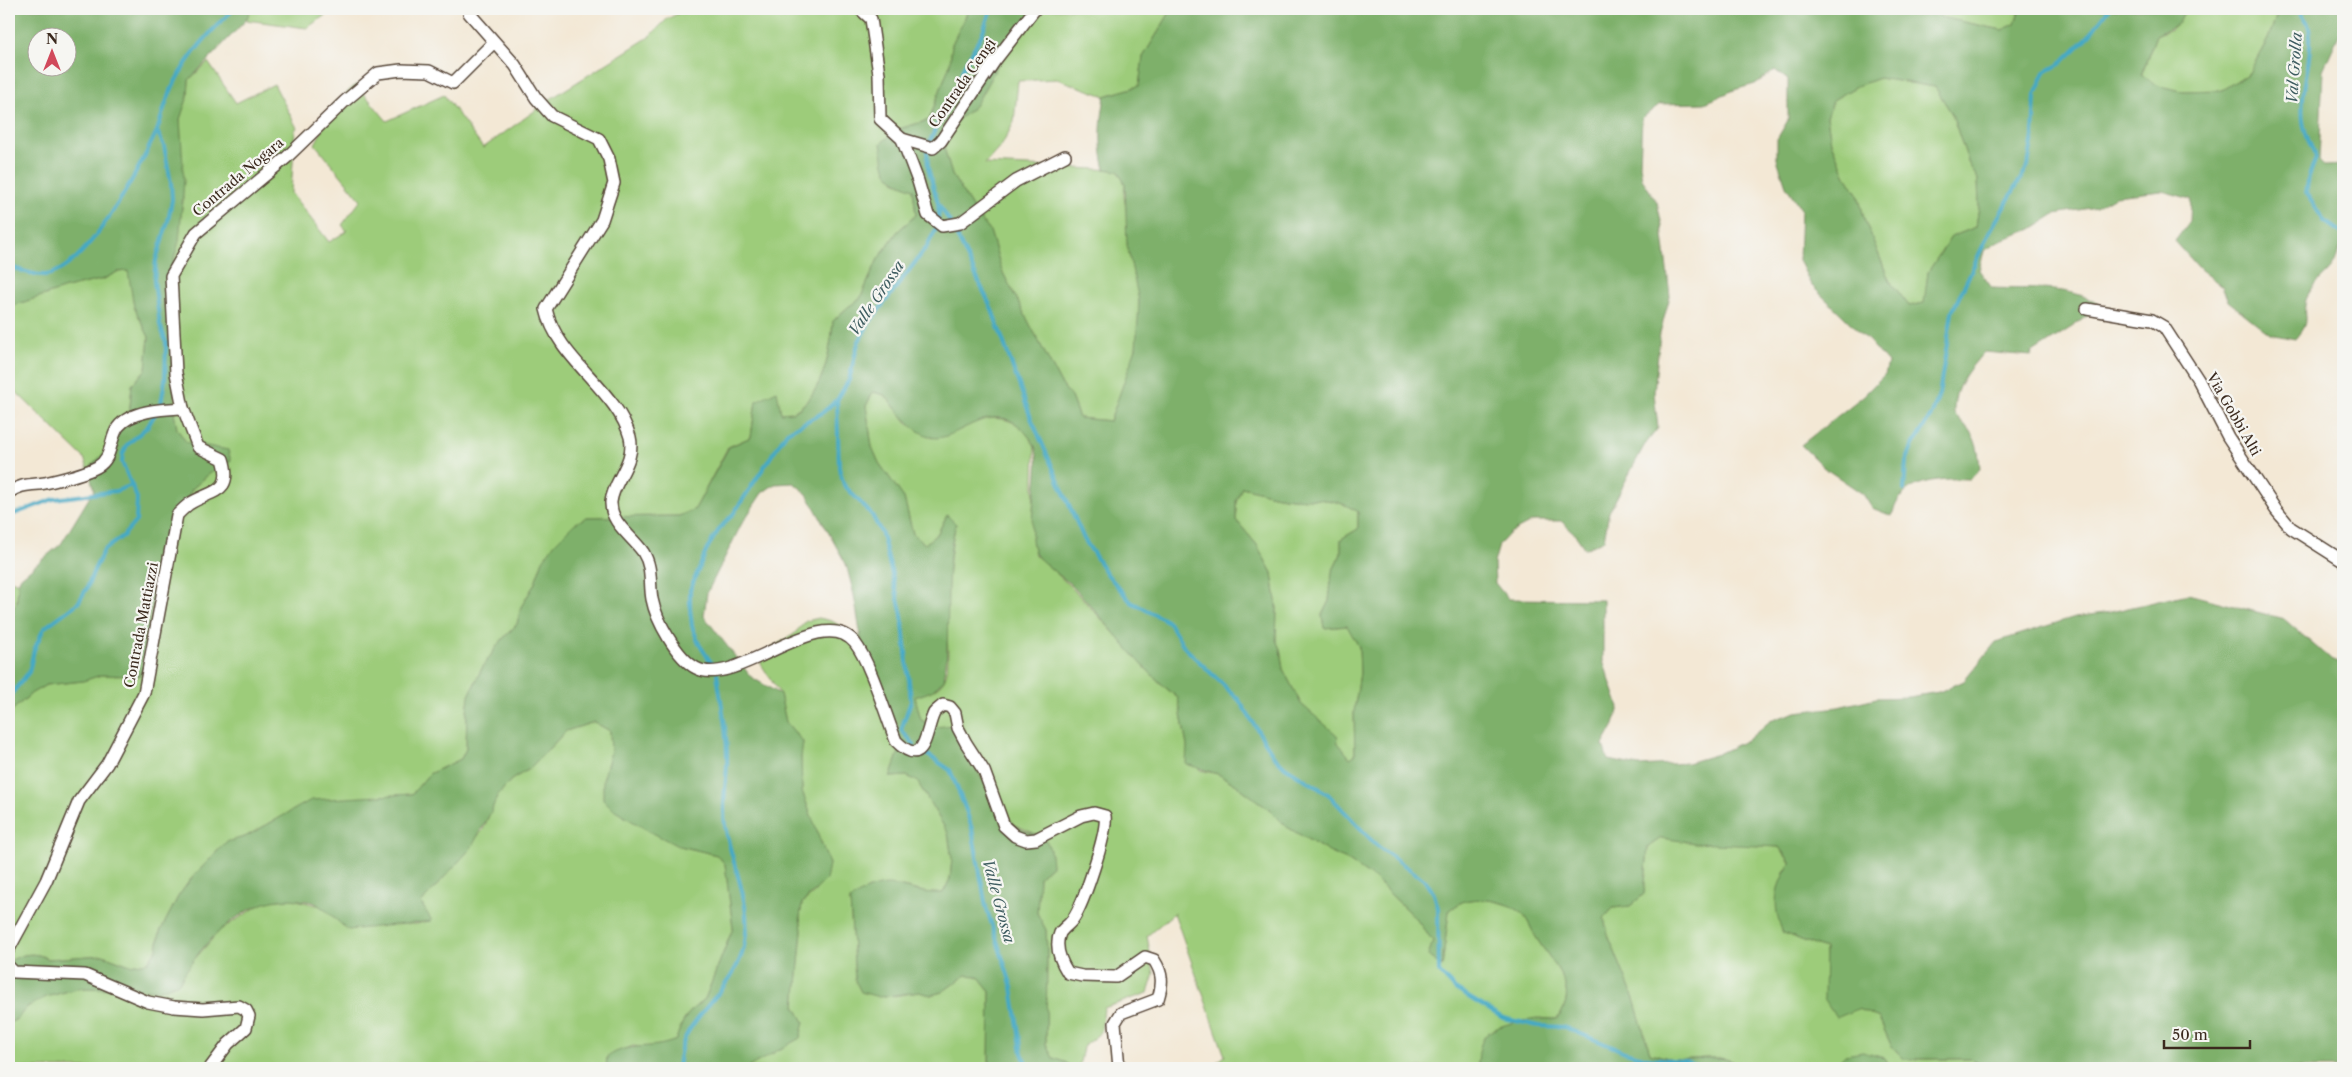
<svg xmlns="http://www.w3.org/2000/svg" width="2352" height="1077" font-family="'Libre Caslon Text',serif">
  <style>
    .green { fill: #9dcc7a; stroke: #6c7b4c }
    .forest { fill: #7eb06a; stroke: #5c6d44; fill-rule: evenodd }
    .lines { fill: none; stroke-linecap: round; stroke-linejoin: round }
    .stream { stroke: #45a9c5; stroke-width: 4 }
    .street-casing { stroke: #574639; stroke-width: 14 }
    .street { stroke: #fff; stroke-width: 11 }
    .labels { text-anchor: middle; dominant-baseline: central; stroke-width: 4.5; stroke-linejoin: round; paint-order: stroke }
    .street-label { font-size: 14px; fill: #3b2a1e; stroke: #f6f6f2 }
    .water-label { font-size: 15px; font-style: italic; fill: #3f5d61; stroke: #f6f6f2 }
  </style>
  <rect width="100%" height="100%" fill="#f6f6f2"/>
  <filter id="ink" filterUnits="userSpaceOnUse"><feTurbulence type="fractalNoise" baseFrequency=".02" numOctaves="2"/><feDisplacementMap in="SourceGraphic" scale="10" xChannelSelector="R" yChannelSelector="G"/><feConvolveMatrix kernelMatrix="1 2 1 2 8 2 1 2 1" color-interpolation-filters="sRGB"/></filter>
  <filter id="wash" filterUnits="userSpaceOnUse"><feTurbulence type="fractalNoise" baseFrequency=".0096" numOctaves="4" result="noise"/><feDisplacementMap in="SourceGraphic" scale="20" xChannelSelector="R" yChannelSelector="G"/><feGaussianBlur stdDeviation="1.12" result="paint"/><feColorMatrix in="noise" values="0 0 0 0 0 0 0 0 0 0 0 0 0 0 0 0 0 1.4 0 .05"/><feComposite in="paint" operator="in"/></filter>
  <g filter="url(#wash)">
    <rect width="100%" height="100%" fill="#f3e8d5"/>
    <g class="green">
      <path d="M 251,9 L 334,9 L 307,28 L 246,20 Z"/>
      <path d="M 687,9 L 969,9 L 952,44 L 950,64 L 929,120 L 899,129 L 894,181 L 913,189 L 916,215 L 898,231 L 878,259 L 860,299 L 848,307 L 833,321 C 831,351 823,393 796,410 C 793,413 786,413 781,413 L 777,401 L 756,401 L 751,437 L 728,447 L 695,509 L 679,516 L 587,517 L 543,560 L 534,585 L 521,607 L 517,624 L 499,643 L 481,670 L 469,696 L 467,712 L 466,749 L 461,759 L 429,774 L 412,794 L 358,798 L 275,820 L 245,837 L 226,842 L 190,880 L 178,897 L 160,932 L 157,949 L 148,962 L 130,965 L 103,955 L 48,959 C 35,951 20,954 9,962 L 9,713 L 32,693 L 46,685 L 83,681 L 101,675 L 139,675 L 148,662 L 149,618 L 182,508 L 192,489 L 209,474 L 231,461 L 186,442 L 177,429 L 174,413 L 172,266 L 183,202 L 180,119 L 188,96 L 189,80 L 208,62 L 236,103 L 274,84 L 297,128 L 295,130 L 291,193 L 329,242 L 347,231 L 342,225 L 361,200 L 315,144 L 335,104 L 356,84 L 387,121 L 444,95 L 483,148 L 536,110 L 536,108 L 649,37 L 667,19 Z"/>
      <path d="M 1037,9 L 1172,9 L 1143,57 L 1139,86 L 1105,96 L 1057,79 L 1018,81 L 1014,122 L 1002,145 L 985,164 L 1118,170 L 1125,184 L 1124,196 C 1130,238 1146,308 1136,348 C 1130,373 1119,397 1110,421 L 1079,418 L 1071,397 L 1060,382 L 1002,271 L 990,231 L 977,215 L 952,175 L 944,148 L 950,126 L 975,106 L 1010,43 Z"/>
      <path d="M 1937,9 L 2020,9 L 2015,24 L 2002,30 L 1940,17 Z"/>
      <path d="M 2186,9 L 2277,9 L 2277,15 L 2268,39 L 2249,73 L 2222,90 L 2182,91 L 2159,86 L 2141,76 L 2156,35 L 2171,29 Z"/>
      <path d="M 1879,78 L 1935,87 L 1952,114 L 1969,164 L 1978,179 L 1979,206 L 1976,227 L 1951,237 L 1928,272 L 1925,303 L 1909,306 L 1889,280 L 1865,221 L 1858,195 L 1845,174 L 1831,143 L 1827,117 L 1833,100 L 1857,86 Z"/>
      <path d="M 129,271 L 134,307 L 149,337 L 146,369 L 132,385 L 129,417 L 105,452 L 88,469 L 84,458 L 9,385 L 9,307 L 66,288 L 104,279 L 117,272 Z"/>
      <path d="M 873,392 L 885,395 L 908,424 L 932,438 C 958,428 991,408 1018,425 C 1025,429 1030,439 1035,446 L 1033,516 L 1035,555 C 1064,578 1089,605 1114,633 C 1135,656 1153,679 1178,698 L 1187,746 L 1200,770 L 1218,774 L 1235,784 L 1271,811 L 1287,827 L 1329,852 L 1349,861 L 1376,880 L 1415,918 L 1433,941 L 1428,956 L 1442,967 L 1449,911 C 1453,908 1458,904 1462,902 C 1477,896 1504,901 1518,910 C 1529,918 1531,931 1539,942 C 1554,965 1581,991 1557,1019 L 1536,1018 L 1502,1027 L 1478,1062 L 1478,1068 L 1209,1068 L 1225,1056 L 1174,913 L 1147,936 L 1154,974 L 1148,993 L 1104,1008 L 1101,1032 L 1083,1047 L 1079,1068 L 1072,1068 L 1067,1063 L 1053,1059 L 1046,1044 L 1047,951 L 1046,930 L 1037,913 L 1039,877 L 1052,866 L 1043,837 L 1015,825 L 936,727 L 921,720 L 915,697 C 925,693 938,690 944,680 C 952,666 945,628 946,611 C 948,582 949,553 956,524 L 947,515 L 938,533 L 925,544 L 913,534 L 904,498 L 879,463 L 872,447 L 866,406 Z"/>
      <path d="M 1242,487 C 1256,490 1270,495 1284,497 C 1312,501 1333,495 1358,512 L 1358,529 L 1341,539 L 1341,554 L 1332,572 L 1329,601 L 1322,615 L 1324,628 L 1348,626 L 1359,647 L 1360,673 L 1354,712 L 1355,755 L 1350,758 L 1318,720 L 1301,704 L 1283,669 L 1280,649 L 1276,640 L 1277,608 L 1272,573 L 1257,545 L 1236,520 L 1236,501 Z"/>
      <path d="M 9,579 L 18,583 L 17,603 L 9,613 Z"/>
      <path d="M 819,618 L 832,621 L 860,637 L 864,657 L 896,738 L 899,752 L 890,777 L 907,776 L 917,781 L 948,833 L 952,859 L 950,879 L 943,893 L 933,894 L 898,886 L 850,900 L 855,980 L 893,996 L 919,992 L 931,995 L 942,992 L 966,975 L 978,976 L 990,991 L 989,1068 L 747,1068 L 804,1022 L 795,1006 L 802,930 L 800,917 L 802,903 L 814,893 L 829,864 L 802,791 L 801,757 L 803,742 L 786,722 L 780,694 L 761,664 L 762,653 L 793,635 L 806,621 Z"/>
      <path d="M 594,722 L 610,731 L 611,752 L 603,780 L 676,845 L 717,855 L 725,864 L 733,928 L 705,999 C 688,1011 682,1020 676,1040 L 665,1045 L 648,1048 L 633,1046 L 607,1057 L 606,1068 L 9,1068 L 9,1023 L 17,1019 L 27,1007 L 46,997 L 80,988 L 160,989 L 179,983 L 186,969 L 220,930 L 266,901 L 292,899 L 394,924 L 417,924 L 431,920 L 420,903 L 483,830 L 497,796 L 511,780 L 529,769 L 566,731 Z"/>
      <path d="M 1661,838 L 1779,847 L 1791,864 L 1783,874 L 1783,933 L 1825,949 L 1825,956 L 1858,1009 L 1879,1018 L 1891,1045 L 1904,1059 L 1970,1059 L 1988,1066 L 1990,1068 L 1890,1068 L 1884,1058 L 1845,1055 L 1832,1068 L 1742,1068 C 1726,1051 1699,1061 1677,1059 C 1668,1059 1659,1055 1650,1053 L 1634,999 L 1608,935 L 1604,918 L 1613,908 L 1630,906 L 1644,894 L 1648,847 Z"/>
    </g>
    <g class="forest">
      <path d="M 9,9 L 251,9 L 246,20 L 189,80 L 188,96 L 180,119 L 184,181 L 179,241 L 172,266 L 175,327 L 174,413 L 177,429 L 186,442 L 228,450 L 231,461 L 209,474 L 192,489 L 182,508 L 149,618 L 148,662 L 139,676 L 101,675 L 83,681 L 46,685 L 32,693 L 9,713 L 9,613 L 17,603 L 18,583 L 21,577 L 61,544 L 94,490 L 88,469 L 105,452 L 129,417 L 132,385 L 146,369 L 149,337 L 134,307 L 128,271 L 117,272 L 104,279 L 66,288 L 9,307 ZM 38,38 L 68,38 L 68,68 L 38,68 Z"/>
      <path d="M 969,9 L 1037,9 L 1010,43 L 975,106 L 950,126 L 944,148 L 952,175 L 977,215 L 990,231 L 1002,271 L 1060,382 L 1071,397 L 1079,418 L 1110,421 L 1136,348 L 1138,320 L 1139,301 L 1127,245 L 1125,184 L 1118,171 L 1105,169 C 1098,144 1101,121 1105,96 L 1139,86 L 1143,57 L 1172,9 L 1937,9 L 1940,17 L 2002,30 L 2015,24 L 2020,9 L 2186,9 L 2179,23 L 2156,35 L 2141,75 L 2159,86 L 2182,91 L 2222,90 L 2249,73 L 2268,39 L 2277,15 L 2277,9 L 2343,9 L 2342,28 L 2323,70 L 2319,161 L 2324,166 L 2343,165 C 2343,196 2347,236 2334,264 C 2328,275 2310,285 2306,300 C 2301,321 2312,319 2295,339 L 2270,334 L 2228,301 L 2222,286 L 2200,269 L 2175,241 L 2190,221 L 2191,199 L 2162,191 L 2115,196 L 2096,207 L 2055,214 L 2032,229 L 2003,239 L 1984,251 L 1979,270 L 1992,288 C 2025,290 2075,284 2100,306 L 2075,325 L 2031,353 L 2032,356 L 1984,352 C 1967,372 1953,387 1954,414 C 1974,432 1978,442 1980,469 L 1970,479 C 1939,478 1900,479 1892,516 L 1872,508 L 1863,494 L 1823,467 L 1801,445 L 1863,396 L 1885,374 L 1888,363 L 1870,342 L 1811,285 L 1799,260 L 1801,209 L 1786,186 L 1777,159 L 1777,139 L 1788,120 L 1788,80 L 1775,70 L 1755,84 L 1734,90 L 1705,103 L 1660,104 L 1642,118 L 1640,165 L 1642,179 L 1657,202 L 1662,226 L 1670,296 L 1660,333 L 1654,393 L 1658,428 L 1644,446 L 1609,512 L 1604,540 L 1585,549 L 1574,533 L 1561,521 L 1533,521 L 1510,533 L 1499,545 L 1494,563 L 1495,583 L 1508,599 L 1603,600 L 1603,661 L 1619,707 L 1614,725 L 1603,745 L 1608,760 L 1639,766 L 1687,763 L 1718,754 L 1749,739 L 1770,721 L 1796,712 L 1838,707 L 1876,698 L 1909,697 L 1939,692 L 1964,681 L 1996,642 L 2075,617 L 2111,612 L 2188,594 L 2284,619 L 2330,659 L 2343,664 L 2343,1068 L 1990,1068 L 1988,1066 L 1970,1059 L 1904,1059 L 1891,1045 L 1879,1018 L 1858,1009 L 1836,1018 L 1824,999 L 1825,949 L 1783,933 C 1772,907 1774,886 1791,863 L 1779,847 L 1695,843 L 1661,838 L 1648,847 L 1644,894 L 1630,906 L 1613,908 L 1604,918 L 1608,935 L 1634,999 L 1650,1053 C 1659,1055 1668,1059 1677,1059 C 1699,1061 1726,1051 1742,1068 L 1478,1068 C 1478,1058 1479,1041 1487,1034 C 1502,1021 1539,1018 1557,1019 C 1581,991 1554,965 1539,942 C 1531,931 1529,918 1518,910 C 1504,901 1477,896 1462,902 C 1458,904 1453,908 1449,911 L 1442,967 L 1428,956 L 1433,941 L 1415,918 L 1376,880 L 1349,861 L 1329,852 L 1287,827 L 1271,811 L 1235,784 L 1218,774 L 1186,764 L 1187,746 L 1178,698 C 1136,665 1107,620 1069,583 C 1061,576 1039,561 1035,553 C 1024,527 1045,464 1034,444 C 1032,440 1028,436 1025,432 C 992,394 954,445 931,437 C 910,430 899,412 885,395 L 873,392 L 866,406 L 872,447 L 879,463 L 904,498 L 913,534 L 925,544 L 938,533 L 947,515 L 956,524 C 942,575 952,628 944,680 L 932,691 L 915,697 L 921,720 L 936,727 L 953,725 C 971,757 987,796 1013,823 C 1032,842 1050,822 1052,866 L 1039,877 L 1037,913 L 1046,930 L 1047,951 L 1046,1044 L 1053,1058 L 1067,1063 L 1072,1068 L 989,1068 L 990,991 L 978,976 L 966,975 L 942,992 L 931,995 L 919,992 L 879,997 L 861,992 L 855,980 L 850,900 C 892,870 902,895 943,893 L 950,879 L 952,859 L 948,833 L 917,781 L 907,776 L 890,777 L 899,752 L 896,738 L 864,657 L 854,595 L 846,564 L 807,494 L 794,483 L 775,484 L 762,493 L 741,525 L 707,593 L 704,616 L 751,677 L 780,694 L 786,722 L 803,742 L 801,757 L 802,791 L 829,864 L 826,880 L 802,903 L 800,917 L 802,930 L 795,1006 L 804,1022 L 800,1038 L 747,1068 L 606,1068 L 607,1057 C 630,1041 651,1051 676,1040 C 682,1020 688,1011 705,999 L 733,928 L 725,864 L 717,855 L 676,845 L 649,831 L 615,811 L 603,799 L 603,780 L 611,752 L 610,731 L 594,722 L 566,731 L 529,769 L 511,780 L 497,796 L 491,812 L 471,848 L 421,903 L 432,921 L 348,930 C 338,922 326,909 315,903 C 311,901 304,901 299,900 C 250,892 200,943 179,983 L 160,990 L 80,988 L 46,997 L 27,1007 L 17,1019 L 9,1023 L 9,962 C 20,954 35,951 48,959 L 103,955 L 130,965 L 148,962 L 157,949 L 160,932 L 178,897 L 190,880 L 226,842 L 245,837 L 311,800 L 412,794 L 429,774 L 461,759 L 466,749 L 467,712 L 469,696 L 481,670 L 499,643 L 517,624 L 521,607 L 534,585 L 543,560 L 555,543 L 574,524 L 587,517 L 679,516 L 695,509 L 729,447 L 751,437 L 756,401 L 777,391 L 781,413 C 786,412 793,413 797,410 C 823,392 831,351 833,321 L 848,307 L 860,299 L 878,259 L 898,231 L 916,215 L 913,189 C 883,177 885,173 881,143 L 899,129 L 929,120 L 950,64 L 952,44 ZM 1879,78 L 1935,87 L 1952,114 L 1969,164 L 1978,179 L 1979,206 L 1976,227 L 1951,237 L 1928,272 L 1924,303 L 1909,306 L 1889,280 L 1865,221 L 1858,195 L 1845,174 L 1831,143 L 1827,117 L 1833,100 L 1857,86 ZM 1242,487 C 1256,490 1270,495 1284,497 C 1312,501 1333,495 1358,512 L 1358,529 L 1341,539 L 1341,554 L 1332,572 L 1329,601 L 1322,615 L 1324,628 L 1347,626 L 1359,647 L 1360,673 L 1354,712 L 1355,755 L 1350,758 L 1338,743 L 1337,735 L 1301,704 L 1283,669 L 1280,649 L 1276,640 L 1277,608 L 1272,573 L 1257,545 L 1236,520 L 1236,501 Z"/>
      <path d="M 1863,1052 L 1884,1058 L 1890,1068 L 1832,1068 L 1845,1055 Z"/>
    </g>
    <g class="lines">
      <g class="stream">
        <path d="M 2296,9 C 2300,13 2306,18 2308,24 C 2316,51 2299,89 2303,121 C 2304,133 2311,146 2316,158 L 2309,176 L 2306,193 L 2324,221 L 2343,234"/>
        <path d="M 939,205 L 950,222"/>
        <path d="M 955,232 L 991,307 L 1031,418 L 1084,539 L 1107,574 L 1131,602 L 1169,622 L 1185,648 L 1239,700 L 1273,755 L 1285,767 L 1328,794 L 1376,845 L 1426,881 L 1434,894 L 1438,908 L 1439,972 L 1455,989 L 1503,1018 L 1538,1026 L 1564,1027 L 1625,1052 L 1647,1058 L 1683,1061 L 1704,1068"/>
        <path d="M 9,266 C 20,270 34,276 46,275 C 88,269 140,167 157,131"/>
        <path d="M 1904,490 L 1906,462 L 1913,445 L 1932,414 L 1939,395 L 1952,312 L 1989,233 L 2028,166 L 2033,136 L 2035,95 L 2045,72 L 2060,64 L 2087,38 L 2109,9"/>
        <path d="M 9,516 L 54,499 L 116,491 L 132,485"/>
        <path d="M 714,667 L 699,644 L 692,626 L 690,608 L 690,590 L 708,547 L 720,528 L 734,513 L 787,432 L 822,413 L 837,400"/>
        <path d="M 9,697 L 29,672 L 34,650 L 44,628 L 78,603 L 87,588 L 94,570 L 104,550 L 123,536 L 136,521 L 137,498 L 122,462 L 123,453 L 127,445 L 148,426 L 161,404 L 165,380 L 166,342 L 160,325 L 154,281 L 156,260 L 168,221 L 172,200 L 171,183 L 164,146 L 157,131 C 161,119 164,107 169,95 C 182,63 209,32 234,9"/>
        <path d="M 914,744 L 901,730 L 911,701 L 902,615 L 882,534 L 872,515 L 844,485 L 839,468 L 837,400 L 849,380 L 858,343 L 869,323 L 926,248 L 936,229 L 939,214 L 938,203 L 928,168 L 927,148 L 938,123 L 957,90 L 963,68 L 982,34 L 991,9"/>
        <path d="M 925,753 L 950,770 L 966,810 L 972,829 L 986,907 L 1012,987 L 1022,1053 L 1028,1068"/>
        <path d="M 678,1068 C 679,1056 681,1043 688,1032 C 706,1002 735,983 744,947 C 754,904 731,865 725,825 C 722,804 726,785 727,764 C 728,734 721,703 717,674"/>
      </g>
    </g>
  </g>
  <g filter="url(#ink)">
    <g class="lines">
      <g class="street-casing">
        <g id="street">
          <path d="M 473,9 L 469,13 L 515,65 L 536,98 L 552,116 L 599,139 L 609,159 L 614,183 L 602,220 L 546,309 C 557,359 617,390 630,437 C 636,462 613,481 611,502 C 610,523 632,536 643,552 C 653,568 649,582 652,599 C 656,620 677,658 696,668 C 735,690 822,601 855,643 C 870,662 886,716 896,741 C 926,771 925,731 934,713 C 936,710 940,708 943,705 L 950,707 L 955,713 L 958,728 L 966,743 L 984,771 L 1004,826 L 1015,836 L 1026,840 L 1036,839 L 1081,816 L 1094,813 L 1105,816 C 1108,832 1083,905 1073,919 C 1070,924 1063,928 1060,933 C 1054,947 1061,962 1068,973 L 1082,976 L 1116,977 L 1145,957 L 1154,960 C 1163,974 1163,983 1158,999 L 1121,1013 L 1115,1023 L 1119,1068"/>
          <path d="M 860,9 L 871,19 L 879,74 L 880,119 L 902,139 L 918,181 L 928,215 L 942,226 L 960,223 L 1016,181 L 1065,156"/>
          <path d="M 902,139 L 933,148 L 941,141 L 994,62 L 1035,9"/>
          <path d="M 2087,309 L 2152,320 L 2164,327 L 2199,381 L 2228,437 L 2276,510 L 2291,528 L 2343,561"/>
          <path d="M 9,492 C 24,483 28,486 45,483 C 61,479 82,475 97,467 C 113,458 109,440 118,427 C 131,410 164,409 183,408"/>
          <path d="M 9,949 L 46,881 L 79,801 L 107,764 L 144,693 L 177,515 C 181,511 185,507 189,504 C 211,490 234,494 223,459 L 198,447 L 183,408 L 176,373 L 171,276 L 196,233 L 286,158 L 345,101 L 378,73 L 401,70 L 429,71 L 453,83 L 494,42"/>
          <path d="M 9,967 L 14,972 L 85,975 L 148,1002 L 174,1007 L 203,1009 L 239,1006 L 246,1010 L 249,1016 L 246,1028 L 228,1044 L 210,1068"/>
        </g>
      </g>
      <use href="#street" class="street"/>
    </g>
  </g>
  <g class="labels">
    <g class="street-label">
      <text transform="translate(962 83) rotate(-55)">Contrada Cengi</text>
      <text transform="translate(238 177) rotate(-40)">Contrada Nogara</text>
      <text transform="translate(2234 414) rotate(60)">Via Gobbi Alti</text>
      <text transform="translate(141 625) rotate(-79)">Contrada Mattiazzi</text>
    </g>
    <g class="water-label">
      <text transform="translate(2294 68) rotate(-86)">Val Grolla</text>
      <text transform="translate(876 298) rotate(-56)">Valle Grossa</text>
      <text transform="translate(999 901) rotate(75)">Valle Grossa</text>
    </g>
  </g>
  <rect width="2352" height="1077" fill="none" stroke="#f6f6f2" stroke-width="30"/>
  <g transform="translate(52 52)"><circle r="24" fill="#f6f6f2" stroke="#aba49d"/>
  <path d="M0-4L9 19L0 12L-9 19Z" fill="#d1495b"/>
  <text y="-8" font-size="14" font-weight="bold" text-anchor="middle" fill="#3b2a1e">N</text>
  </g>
  <path d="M2164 1040v8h86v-8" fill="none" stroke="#3b2a1e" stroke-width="2.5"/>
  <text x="2172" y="1040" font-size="15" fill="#3b2a1e" stroke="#f6f6f2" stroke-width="4" paint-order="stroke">50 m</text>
</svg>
